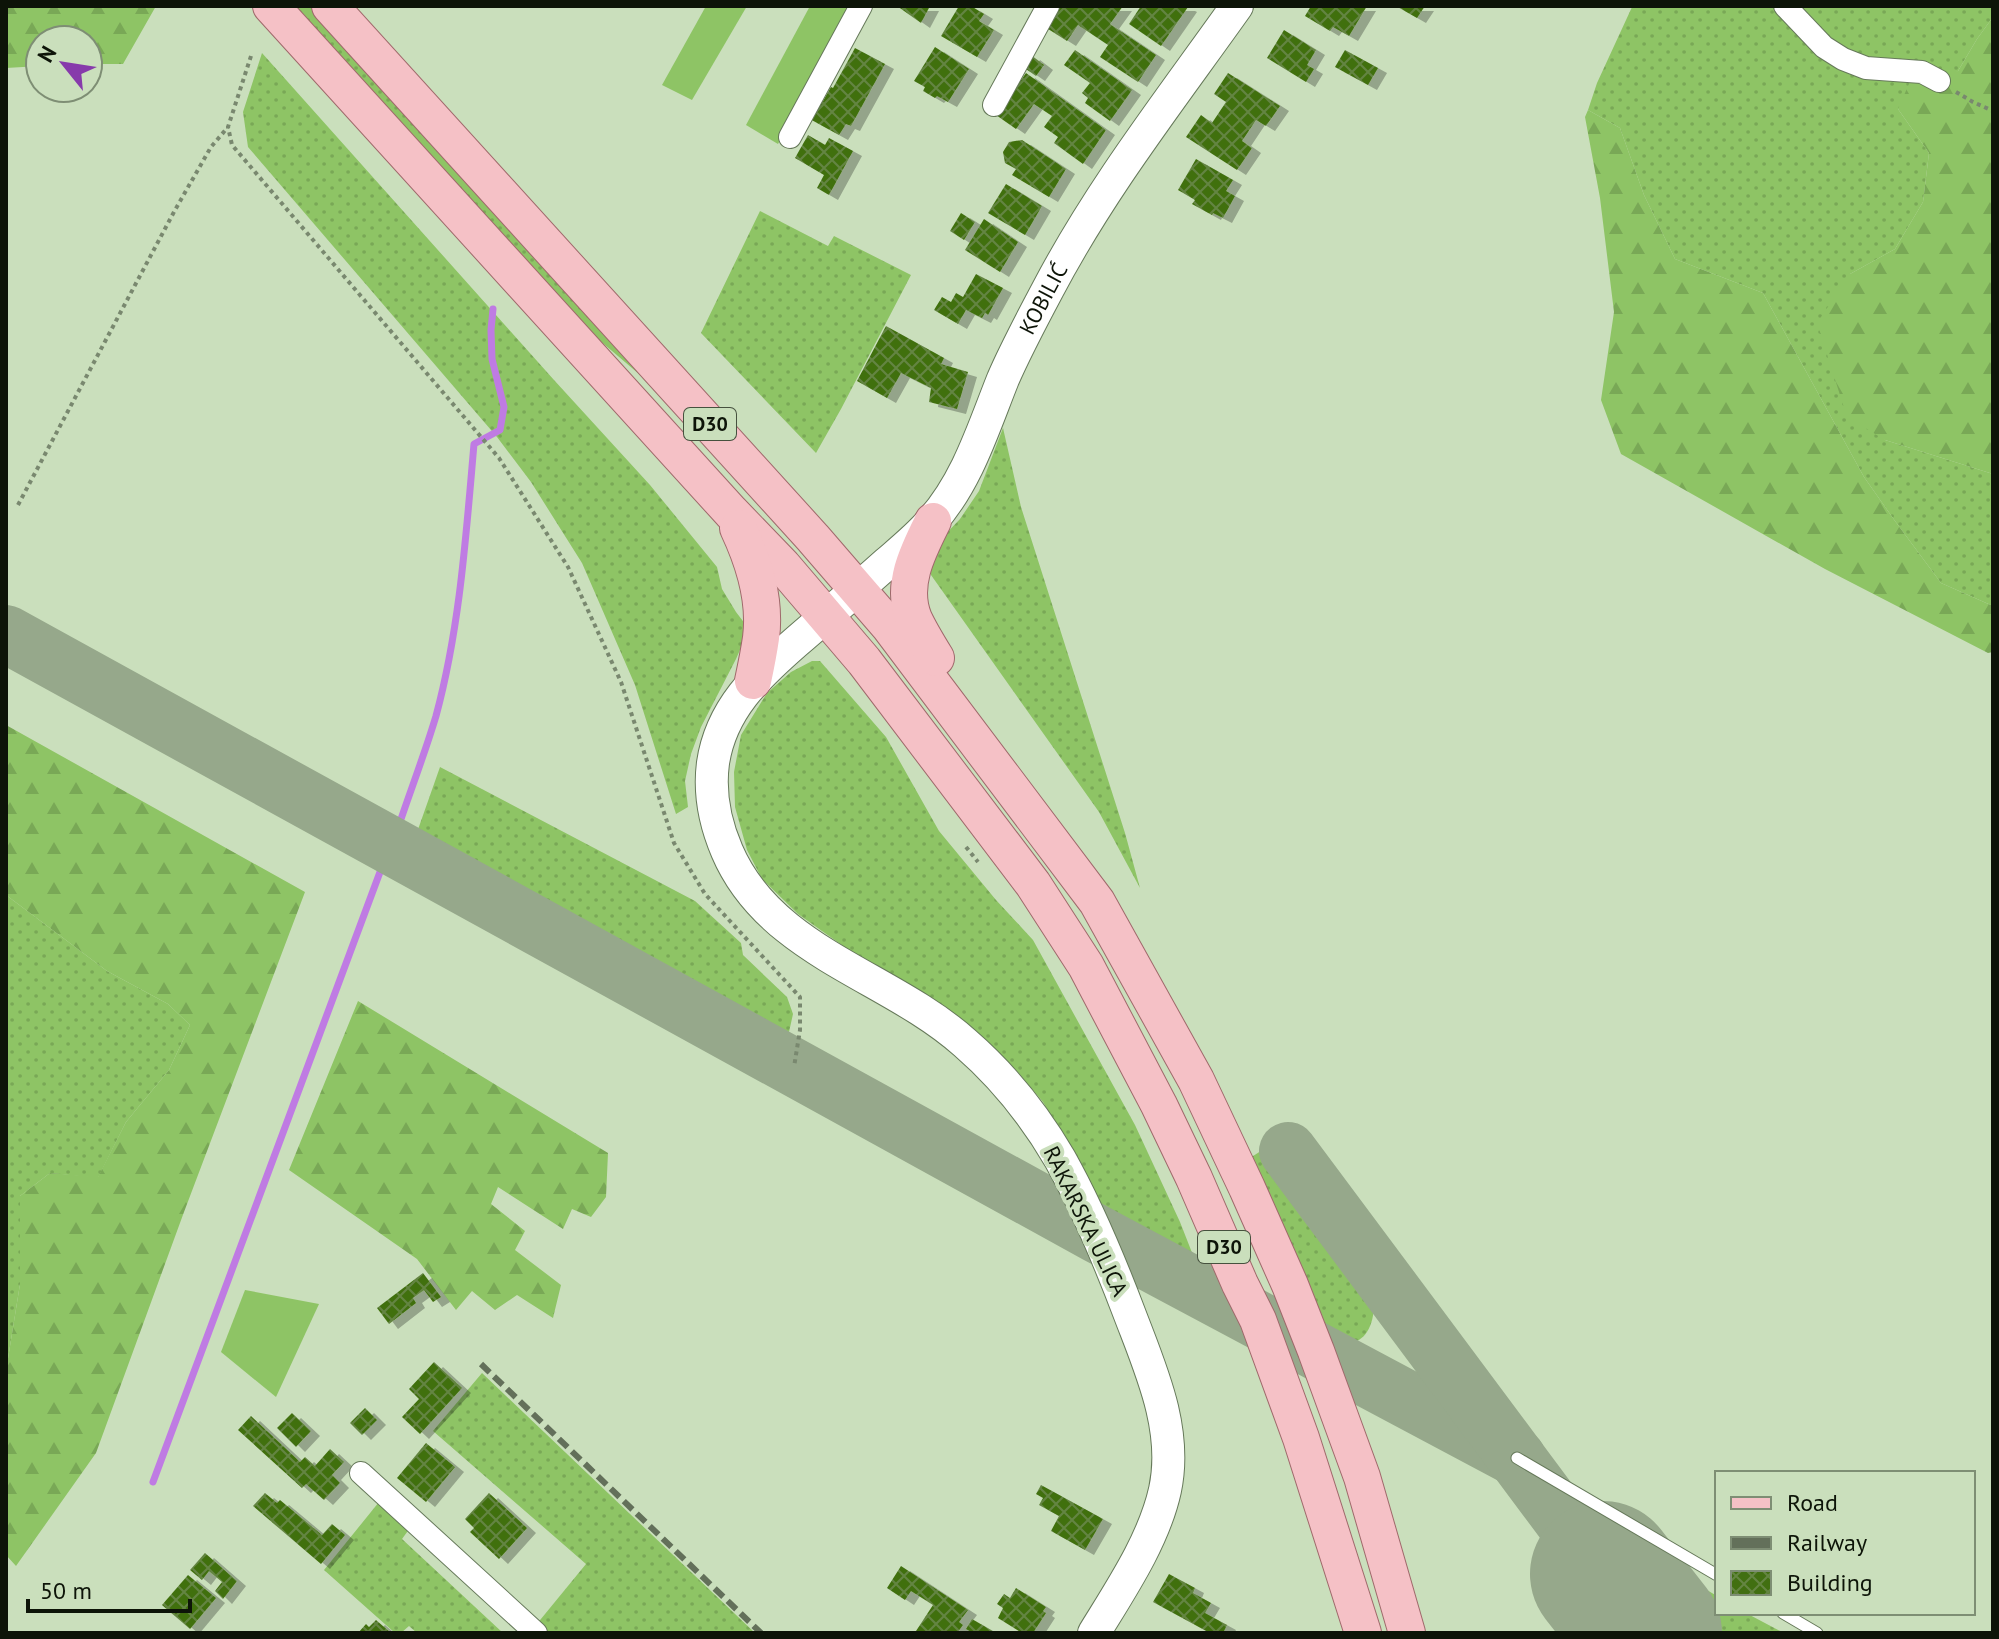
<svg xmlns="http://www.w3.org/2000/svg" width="1999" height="1639" font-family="'PT Sans',sans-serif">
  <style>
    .grass { fill: url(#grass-dots) }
    .forest { fill: url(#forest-firs) }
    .garden { fill: #8ec465 }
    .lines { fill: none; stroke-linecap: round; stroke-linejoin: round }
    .stream { stroke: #bf7be3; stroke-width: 7 }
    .taxiway { stroke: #96a88b; stroke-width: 58 }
    .runway { stroke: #96a88b; stroke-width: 146 }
    .building { fill: url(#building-cross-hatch); filter: url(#shadow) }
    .service-casing { stroke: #66795a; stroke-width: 13 }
    .minor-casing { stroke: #66795a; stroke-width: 24 }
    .secondary-casing { stroke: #66795a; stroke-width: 34 }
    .primary-casing { stroke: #9f696b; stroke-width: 38 }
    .path { stroke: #79886f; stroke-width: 4; stroke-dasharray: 4 4; stroke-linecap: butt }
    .service { stroke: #fff; stroke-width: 11 }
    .minor { stroke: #fff; stroke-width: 22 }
    .secondary { stroke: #fff; stroke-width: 32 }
    .primary { stroke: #f5c1c6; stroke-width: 36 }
    .rail { stroke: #63705a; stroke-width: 6; stroke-dasharray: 12 6; stroke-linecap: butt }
    .labels { text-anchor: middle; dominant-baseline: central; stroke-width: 8; stroke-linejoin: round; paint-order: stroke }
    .shield { fill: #cadfbc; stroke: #46513e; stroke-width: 2 }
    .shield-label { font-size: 20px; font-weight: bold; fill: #0d1408 }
    .street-label { font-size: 22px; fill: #0d1408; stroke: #cadfbc }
  </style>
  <defs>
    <pattern id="grass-dots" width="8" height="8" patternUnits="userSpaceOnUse" patternTransform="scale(2)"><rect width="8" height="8" fill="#8ec465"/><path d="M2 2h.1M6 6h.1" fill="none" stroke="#79a856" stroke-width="1.8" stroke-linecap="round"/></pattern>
    <pattern id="forest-firs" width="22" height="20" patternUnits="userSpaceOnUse" patternTransform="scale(2)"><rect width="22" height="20" fill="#8ec465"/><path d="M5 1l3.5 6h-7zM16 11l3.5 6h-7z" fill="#79a856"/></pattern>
    <pattern id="building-cross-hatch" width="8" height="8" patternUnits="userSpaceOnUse" patternTransform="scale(2)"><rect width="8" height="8" fill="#416f11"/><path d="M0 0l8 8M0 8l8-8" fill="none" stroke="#648542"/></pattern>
    <filter id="shadow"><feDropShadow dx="9" dy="5" stdDeviation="0" flood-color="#0004"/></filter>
  </defs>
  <rect width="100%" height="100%" fill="#cadfbc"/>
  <g class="grass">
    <path d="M 288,6 L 312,6 L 589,309 L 739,482 L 639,374 L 571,316 Z"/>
    <path d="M 1993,6 L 1993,17 L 1977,39 L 1958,71 L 1898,109 L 1929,153 L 1923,202 L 1895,249 L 1850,274 L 1885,440 L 1993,474 L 1993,606 L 1941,583 L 1895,521 L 1864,477 L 1763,293 L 1675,259 L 1644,195 L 1620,128 L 1588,110 L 1597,83 L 1632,7 Z"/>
    <path d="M 262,53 L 554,380 L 650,485 L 717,567 L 722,589 L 736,612 L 749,629 L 736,659 L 701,727 L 691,754 L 685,781 L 688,807 L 676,814 L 635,685 L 582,563 L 531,482 L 497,437 L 248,147 L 243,112 Z"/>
    <path d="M 760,211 L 828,246 L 834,236 L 911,275 L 841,409 L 816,453 L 701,333 Z"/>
    <path d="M 1003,428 L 1021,507 L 1125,833 L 1140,888 L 1099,812 L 931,575 L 929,559 L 940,540 L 960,519 L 979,491 Z"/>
    <path d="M 812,661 L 820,661 L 886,737 L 939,831 L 996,900 L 1033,940 L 1135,1125 L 1180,1222 L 1200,1273 L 1104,1219 L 1073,1152 L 1043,1102 L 1016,1070 L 972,1029 L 927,996 L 846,948 L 798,914 L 762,879 L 747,850 L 735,807 L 734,772 L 741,735 L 767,693 L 791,672 Z"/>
    <path d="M 440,767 L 695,901 L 741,943 L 743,955 L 787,997 L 793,1014 L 787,1041 L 415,838 Z"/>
    <path d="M 6,895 L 107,971 L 168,1004 L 190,1025 L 169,1070 L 126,1122 L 98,1178 L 50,1173 L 20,1196 L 20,1284 L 6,1371 Z"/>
    <path d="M 1267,1147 L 1374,1307 C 1372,1339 1354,1351 1324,1339 L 1250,1158 Z"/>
    <path d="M 482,1373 L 755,1633 L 545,1633 L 536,1625 L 586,1564 L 433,1431 Z"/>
    <path d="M 379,1502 L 410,1528 L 402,1539 L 503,1633 L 417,1633 L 409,1626 L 401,1633 L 395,1633 L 324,1570 Z"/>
    <path d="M 1663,1564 L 1717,1596 L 1717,1613 L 1746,1613 L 1784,1633 L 1705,1633 L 1659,1570 Z"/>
  </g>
  <g class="forest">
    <path d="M 6,6 L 156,6 L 123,64 L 88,64 L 88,40 L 40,40 L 40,66 L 6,68 Z"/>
    <path d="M 1993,17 L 1993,474 L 1885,440 L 1847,417 L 1817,323 L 1850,274 L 1895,249 L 1923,202 L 1929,153 L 1898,109 L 1912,77 L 1958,71 L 1977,39 Z"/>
    <path d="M 1588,110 L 1620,128 L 1644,195 L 1675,259 L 1763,293 L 1864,477 L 1895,521 L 1941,583 L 1993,606 L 1993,652 L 1988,653 L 1825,569 L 1621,454 L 1601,400 L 1614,312 L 1600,198 L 1585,117 Z"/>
    <path d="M 6,725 L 305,892 L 184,1212 L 96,1453 L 16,1566 L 6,1555 L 6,1371 L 20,1284 L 20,1196 L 50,1173 L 98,1177 L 126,1122 L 169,1070 L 190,1025 L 168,1004 L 107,971 L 6,895 Z"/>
    <path d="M 358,1001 L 608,1153 L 606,1197 L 591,1217 L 572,1209 L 563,1229 L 498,1187 L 491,1204 L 525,1231 L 515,1250 L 561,1285 L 553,1318 L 517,1295 L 495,1310 L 472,1291 L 456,1310 L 417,1259 L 289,1170 Z"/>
  </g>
  <g class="garden">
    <path d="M 706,6 L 747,6 L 692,100 L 662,85 Z"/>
    <path d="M 810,6 L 854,6 L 778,144 L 746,125 Z"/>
    <path d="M 245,1290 L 319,1304 L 276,1397 L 221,1352 Z"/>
  </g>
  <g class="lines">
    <g class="stream">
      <path d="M 399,825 C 411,789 425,753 436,716 C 460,627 466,535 474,444 L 500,430 L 504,407 L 492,359 L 491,330 L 493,309"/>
      <path d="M 153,1482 L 383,864"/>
    </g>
    <g class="taxiway">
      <path d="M 6,634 L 1097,1234 L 1517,1458"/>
      <path d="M 1288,1151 L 1603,1574"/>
    </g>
    <path class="runway" d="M 1603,1574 L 1649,1633"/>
  </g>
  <g class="building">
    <path d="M 897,6 L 930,6 L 921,23 Z"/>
    <path d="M 959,6 L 971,6 L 984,14 L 979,21 L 994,30 L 977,57 L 941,36 Z"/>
    <path d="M 1059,6 L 1123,6 L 1110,24 L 1156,55 L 1138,82 L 1100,57 L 1108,45 L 1078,25 L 1067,41 L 1045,27 Z"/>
    <path d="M 1141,6 L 1186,6 L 1188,7 L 1161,46 L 1129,24 Z"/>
    <path d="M 1311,6 L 1367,6 L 1349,36 L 1333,27 L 1330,31 L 1305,16 Z"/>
    <path d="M 1396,6 L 1425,6 L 1417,18 Z"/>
    <path d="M 1284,30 L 1316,50 L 1307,65 L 1314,69 L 1306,82 L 1267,58 Z"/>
    <path d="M 935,47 L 969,69 L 948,102 L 937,96 L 935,98 L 923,91 L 925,87 L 914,81 Z"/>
    <path d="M 855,48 L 885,64 L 851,126 L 846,124 L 839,135 L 808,118 L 819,99 L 823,101 L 831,87 L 833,88 Z"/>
    <path d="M 1075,50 L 1132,90 L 1110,121 L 1085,103 L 1088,98 L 1082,93 L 1090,83 L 1064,65 Z"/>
    <path d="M 1345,50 L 1378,68 L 1368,85 L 1335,67 Z"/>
    <path d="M 1031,55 L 1044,65 L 1036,76 L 1023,67 Z"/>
    <path d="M 1026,73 L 1106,130 L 1083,164 L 1054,143 L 1058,137 L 1044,127 L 1052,116 L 1034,104 L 1016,129 L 996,115 Z"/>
    <path d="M 1228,73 L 1280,106 L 1266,126 L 1256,120 L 1242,141 L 1252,148 L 1237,170 L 1186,137 L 1201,115 L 1212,123 L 1226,102 L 1214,94 Z"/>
    <path d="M 808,135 L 825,145 L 829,138 L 853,151 L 829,195 L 817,188 L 824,175 L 795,158 Z"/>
    <path d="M 1022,140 L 1066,169 L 1049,197 L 1012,175 L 1016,169 L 1005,163 L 1003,152 L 1009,142 Z"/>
    <path d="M 1196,159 L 1233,180 L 1226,191 L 1235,196 L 1223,218 L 1213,213 L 1212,215 L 1192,204 L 1195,200 L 1178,190 Z"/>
    <path d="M 1006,184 L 1042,206 L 1025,235 L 988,213 Z"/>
    <path d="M 961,213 L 975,222 L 964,240 L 950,231 Z"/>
    <path d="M 984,219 L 1018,242 L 1000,272 L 965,250 Z"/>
    <path d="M 976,274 L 1003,288 L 988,315 L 985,313 L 982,318 L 966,310 L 958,324 L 934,310 L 942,297 L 951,302 L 956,293 L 963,297 Z"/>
    <path d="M 886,326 L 944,358 L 941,364 L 968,372 L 957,409 L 929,402 L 931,388 L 901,373 L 887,398 L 857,381 Z"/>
    <path d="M 423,1273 L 441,1297 L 433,1302 L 424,1290 L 413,1298 L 416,1303 L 389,1324 L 377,1308 Z"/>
    <path d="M 434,1362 L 462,1388 L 420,1434 L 402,1417 L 419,1399 L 409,1389 Z"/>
    <path d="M 365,1408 L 377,1420 L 362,1435 L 350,1423 Z"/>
    <path d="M 292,1413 L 311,1431 L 296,1447 L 277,1428 Z"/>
    <path d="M 251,1416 L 300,1462 L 305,1457 L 315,1466 L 330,1449 L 344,1462 L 332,1475 L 340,1483 L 324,1500 L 306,1484 L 302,1488 L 238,1430 Z"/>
    <path d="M 426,1443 L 455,1467 L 426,1502 L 397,1478 Z"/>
    <path d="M 1041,1485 L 1103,1519 L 1085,1550 L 1051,1531 L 1059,1516 L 1039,1505 L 1043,1498 L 1036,1494 Z"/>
    <path d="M 265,1493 L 277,1503 L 280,1500 L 322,1535 L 332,1524 L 345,1535 L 321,1564 L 253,1506 Z"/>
    <path d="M 489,1493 L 527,1528 L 499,1559 L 470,1532 L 474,1528 L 465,1519 Z"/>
    <path d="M 205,1553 L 237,1581 L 223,1599 L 215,1591 L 222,1582 L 209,1571 L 202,1580 L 190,1570 Z"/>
    <path d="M 901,1566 L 968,1610 L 959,1622 L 963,1625 L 957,1633 L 919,1633 L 916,1631 L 933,1605 L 911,1591 L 905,1600 L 887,1588 Z"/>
    <path d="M 1169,1574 L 1195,1588 L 1193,1593 L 1211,1603 L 1205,1613 L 1227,1625 L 1223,1633 L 1210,1633 L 1153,1602 Z"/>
    <path d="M 188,1575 L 216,1598 L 190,1629 L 162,1605 Z"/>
    <path d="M 1016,1588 L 1046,1607 L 1043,1611 L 1046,1613 L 1033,1633 L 1031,1631 L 1029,1633 L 1022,1633 L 998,1618 L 1003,1608 L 997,1604 L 1004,1594 L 1010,1598 Z"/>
    <path d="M 972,1619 L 996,1633 L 973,1633 L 966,1629 Z"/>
    <path d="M 376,1620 L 391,1633 L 358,1633 L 366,1624 L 369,1627 Z"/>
  </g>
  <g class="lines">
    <g class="service-casing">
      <g id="service">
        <path d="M 1517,1458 L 1717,1575"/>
        <path d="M 1783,1613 L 1817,1633"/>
      </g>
    </g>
    <g class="minor-casing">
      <g id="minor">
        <path d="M 1785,6 L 1824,47 L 1843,59 L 1866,68 L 1922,72 L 1939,81"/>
        <path d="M 994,105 L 1048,6"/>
        <path d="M 790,137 L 861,6"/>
        <path d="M 361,1473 L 536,1633"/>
      </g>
    </g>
    <g class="secondary-casing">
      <g id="secondary">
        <path id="s1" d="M 1094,1633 C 1121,1589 1154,1540 1165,1490 C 1178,1430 1151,1370 1130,1315 C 1110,1262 1088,1209 1060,1159 C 1035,1116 1003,1076 965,1043 C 889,975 770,952 727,851 C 715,823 709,793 713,763 C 721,709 757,676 796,642 C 826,616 857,590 887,563 C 902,550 918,537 931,522 C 967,482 983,429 1003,379 C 1016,349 1032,319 1048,289 C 1101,188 1171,99 1237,6"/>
      </g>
    </g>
    <g class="primary-casing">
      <g id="primary">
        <path d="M 271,6 L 731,512 L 783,566 L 864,661 L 1033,884 L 1086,966 L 1159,1105 L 1194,1178 L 1240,1284 L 1258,1320 L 1301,1438 L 1363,1633"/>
        <path d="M 330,6 L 813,538 L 889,626 L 1097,902 L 1196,1080 L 1247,1188 L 1290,1285 L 1316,1351 L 1362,1477 L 1407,1633"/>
        <path d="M 933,521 C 918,551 900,585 914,619 C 920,632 928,645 936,658"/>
        <path d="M 738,528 C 754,562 766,599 761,638 C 759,652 756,667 753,681"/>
      </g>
    </g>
    <g class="path">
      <path d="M 251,56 L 228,127 L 232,145 L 499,458 L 568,567 L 621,682 L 674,843 L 705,894 L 800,997 L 800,1030 L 794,1067"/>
      <path d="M 1956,92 L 1973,102 L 1993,111"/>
      <path d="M 18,505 L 175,210 L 211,147 L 228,127"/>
      <path d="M 966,847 L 978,862"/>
    </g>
    <use href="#service" class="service"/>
    <use href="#minor" class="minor"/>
    <use href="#secondary" class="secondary"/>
    <use href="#primary" class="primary"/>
    <path class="rail" d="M 481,1364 L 761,1633"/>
  </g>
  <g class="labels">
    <g class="shield">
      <rect x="684" y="408" width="52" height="32" rx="6"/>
      <rect x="1198" y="1231" width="52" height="32" rx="6"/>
    </g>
    <g class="shield-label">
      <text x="710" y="424">D30</text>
      <text x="1224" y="1247">D30</text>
    </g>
    <g class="street-label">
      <text stroke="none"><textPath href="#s1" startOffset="1646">KOBILIĆ</textPath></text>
      <text transform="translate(1086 1221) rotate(64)">RAKARSKA ULICA</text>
    </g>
  </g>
  <rect width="1999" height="1639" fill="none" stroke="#0d1408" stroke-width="16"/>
  <rect x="1715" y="1471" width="260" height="144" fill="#cadfbc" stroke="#7e8e74" stroke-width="2"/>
  <rect x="1731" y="1497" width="40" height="12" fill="#f5c1c6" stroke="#7e8e74" stroke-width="2"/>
  <text x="1787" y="1511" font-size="24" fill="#0d1408">Road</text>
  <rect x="1731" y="1537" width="40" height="12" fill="#63705a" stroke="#7e8e74" stroke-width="2"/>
  <text x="1787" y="1551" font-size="24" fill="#0d1408">Railway</text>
  <rect x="1731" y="1571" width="40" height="24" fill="url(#building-cross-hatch)" stroke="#7e8e74" stroke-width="2"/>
  <text x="1787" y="1591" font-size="24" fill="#0d1408">Building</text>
  <g transform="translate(64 64) rotate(300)"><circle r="38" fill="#cadfbc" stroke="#7e8e74" stroke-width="2"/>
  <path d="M0-6L14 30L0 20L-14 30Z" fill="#873aab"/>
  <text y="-12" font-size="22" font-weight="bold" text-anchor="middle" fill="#0d1408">N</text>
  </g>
  <path d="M28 1599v12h162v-12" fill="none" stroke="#0d1408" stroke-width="4"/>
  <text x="40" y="1599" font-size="24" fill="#0d1408" stroke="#cadfbc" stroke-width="6" paint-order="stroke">50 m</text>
</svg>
